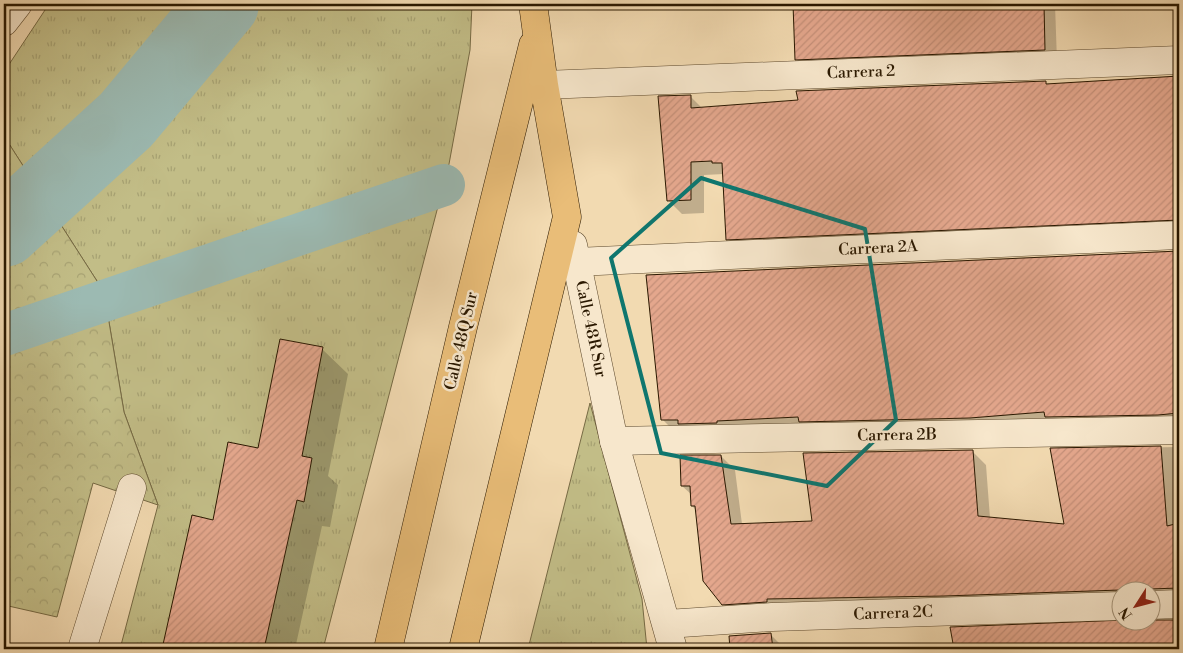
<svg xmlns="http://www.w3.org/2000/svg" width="1183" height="653" font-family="'Libre Bodoni',serif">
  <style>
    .grass { fill: url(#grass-tufts); stroke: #766a44 }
    .forest { fill: url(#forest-crowns); stroke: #766a44 }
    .shadow { fill: #0003 }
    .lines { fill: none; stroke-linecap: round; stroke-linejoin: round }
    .canal { stroke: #9cbab2; stroke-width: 42 }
    .river { stroke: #9cbab2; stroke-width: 72 }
    .building { fill: url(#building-hatch); stroke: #2a1800 }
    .minor-casing { stroke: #5c482c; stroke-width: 29 }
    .major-casing { stroke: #2a1800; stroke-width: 29 }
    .minor { stroke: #f7e7cc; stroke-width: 28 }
    .major { stroke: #e9bd78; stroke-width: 28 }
    .marked { fill: none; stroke: #0f766e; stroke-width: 4; stroke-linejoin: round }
    .labels { text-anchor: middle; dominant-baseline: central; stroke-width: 5; stroke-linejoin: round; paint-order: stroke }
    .street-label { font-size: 16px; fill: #2a1800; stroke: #f7e7cc }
  </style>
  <defs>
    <pattern id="grass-tufts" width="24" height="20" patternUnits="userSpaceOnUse" patternTransform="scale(1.25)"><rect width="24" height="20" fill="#c2bd87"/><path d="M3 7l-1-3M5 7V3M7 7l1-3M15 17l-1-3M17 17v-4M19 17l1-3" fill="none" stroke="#a7a273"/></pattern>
    <pattern id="forest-crowns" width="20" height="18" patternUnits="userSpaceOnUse" patternTransform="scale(1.25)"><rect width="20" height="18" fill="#c2bd87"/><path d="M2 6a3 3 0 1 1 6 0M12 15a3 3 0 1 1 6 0" fill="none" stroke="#a7a273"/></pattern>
    <pattern id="building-hatch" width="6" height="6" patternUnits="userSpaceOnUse" patternTransform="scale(1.25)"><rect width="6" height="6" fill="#e4a78d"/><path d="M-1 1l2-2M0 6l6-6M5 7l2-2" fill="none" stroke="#c48f78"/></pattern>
  </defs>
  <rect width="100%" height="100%" fill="#f2dab1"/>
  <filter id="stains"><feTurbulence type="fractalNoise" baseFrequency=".004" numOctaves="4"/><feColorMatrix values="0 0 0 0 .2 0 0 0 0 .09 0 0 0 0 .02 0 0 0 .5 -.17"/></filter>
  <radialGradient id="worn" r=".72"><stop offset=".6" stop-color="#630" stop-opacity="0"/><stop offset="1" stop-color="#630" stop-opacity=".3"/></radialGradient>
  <g class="grass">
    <path d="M 49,4 L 472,4 L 470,50 L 449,164 L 323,649 L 120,649 L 158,505 L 124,412 L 104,292 L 4,136 L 4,72 Z"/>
    <path d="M 590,403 L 642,599 L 647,649 L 528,649 Z"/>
  </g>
  <path class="forest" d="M 4,136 L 104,292 L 124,412 L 158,505 L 93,483 L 57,617 L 4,605 Z"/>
  <g class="shadow">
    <path d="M 794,4 L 1055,4 L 1057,61 L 808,71 L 796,59 Z"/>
    <path d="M 1179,77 L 1179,233 L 741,253 L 728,239 L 724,174 L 704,175 L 704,213 L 682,214 L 668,200 L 690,96 L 703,109 L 1045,82 L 1048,85 Z"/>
    <path d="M 1179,252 L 1179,428 L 676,433 L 662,419 L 647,276 Z"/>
    <path d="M 322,349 L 348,374 L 328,476 L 338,485 L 330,527 L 322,526 L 295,649 L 163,649 L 193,517 L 214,521 Z"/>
    <path d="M 1179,447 L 1179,602 L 1150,611 L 1150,590 L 1120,590 L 1120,604 L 737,618 L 723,604 L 696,510 L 692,506 L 692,495 L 682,486 L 721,456 L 735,470 L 742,524 L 814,522 L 972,451 L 986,465 L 990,518 L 1065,526 L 1052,449 Z"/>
    <path d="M 1179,621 L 1179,649 L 955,649 L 951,628 Z"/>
    <path d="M 770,634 L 785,649 L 731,649 L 731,637 Z"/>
    <path d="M 577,645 L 597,649 L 577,649 Z"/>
  </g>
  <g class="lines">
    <path class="canal" d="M 4,335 L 444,185"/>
    <path class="river" d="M 4,231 L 126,120 L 223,4"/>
  </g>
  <g class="building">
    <path d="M 793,4 L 1044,4 L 1045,50 L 795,60 Z"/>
    <path d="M 1179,76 L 1179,220 L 726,240 L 722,163 L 712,163 L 712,161 L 691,162 L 691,200 L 667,201 L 658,96 L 691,95 L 691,108 L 798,100 L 796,91 L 1046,81 L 1046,84 Z"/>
    <path d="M 1179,251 L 1179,413 L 1158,415 L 1045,417 L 1044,412 L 970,418 L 799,422 L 798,417 L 717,421 L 717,423 L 678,424 L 678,420 L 661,420 L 646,275 Z"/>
    <path d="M 280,339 L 323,347 L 302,456 L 312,458 L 304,502 L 297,500 L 264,649 L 162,649 L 192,515 L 213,520 L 228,442 L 258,448 Z"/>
    <path d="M 1161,446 L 1167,526 L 1179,523 L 1179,588 L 944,596 L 767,599 L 767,602 L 722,605 L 703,581 L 695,506 L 691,506 L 690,486 L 681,486 L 680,455 L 721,455 L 731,524 L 812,521 L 803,453 L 973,450 L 978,516 L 1064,524 L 1050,448 Z"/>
    <path d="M 1124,620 L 1179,620 L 1179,649 L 954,649 L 950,627 Z"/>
    <path d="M 771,633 L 773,649 L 730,649 L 729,636 Z"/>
  </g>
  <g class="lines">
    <g class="minor-casing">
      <g id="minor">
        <path d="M 4,22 L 18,4"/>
        <path d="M 544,85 L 1179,60"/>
        <path d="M 573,245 L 614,441 L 673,649"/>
        <path d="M 576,262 L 1179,235"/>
        <path d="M 614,441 L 1179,430"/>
        <path d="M 1150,605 L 1179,604"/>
        <path d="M 667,624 L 772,617 L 1120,606"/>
        <path d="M 82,649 L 132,488"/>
      </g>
    </g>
    <g class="major-casing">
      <g id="major">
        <path d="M 388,649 L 463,327 L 533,45"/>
        <path d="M 463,649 L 567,217 L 544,85 L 533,4"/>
      </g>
    </g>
    <use href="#minor" class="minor"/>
    <use href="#major" class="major"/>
  </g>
  <path class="marked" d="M 701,178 L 865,229 L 896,420 L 827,486 L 661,453 L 611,258 Z"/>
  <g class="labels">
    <g class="street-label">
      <text transform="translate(861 72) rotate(-2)">Carrera 2</text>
      <text transform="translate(878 248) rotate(-3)">Carrera 2A</text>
      <text transform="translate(591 329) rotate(78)">Calle 48R Sur</text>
      <text transform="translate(461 341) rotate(-77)">Calle 48Q Sur</text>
      <text transform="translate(897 435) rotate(-1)">Carrera 2B</text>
      <text transform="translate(893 613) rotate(-2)">Carrera 2C</text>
    </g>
  </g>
  <rect width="1183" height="653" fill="none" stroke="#f2dab1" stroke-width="20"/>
  <rect x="5" y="5" width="1173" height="643" fill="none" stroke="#2a1800" stroke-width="2.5"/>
  <rect x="10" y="10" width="1163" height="633" fill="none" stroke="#2a1800"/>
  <g transform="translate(1136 606) rotate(234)"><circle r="24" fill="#f7e7cc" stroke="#a5947a"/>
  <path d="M0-4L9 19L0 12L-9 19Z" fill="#8f2418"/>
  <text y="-8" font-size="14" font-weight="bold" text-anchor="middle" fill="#2a1800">N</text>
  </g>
  <rect width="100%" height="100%" filter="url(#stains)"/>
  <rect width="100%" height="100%" fill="url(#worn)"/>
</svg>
